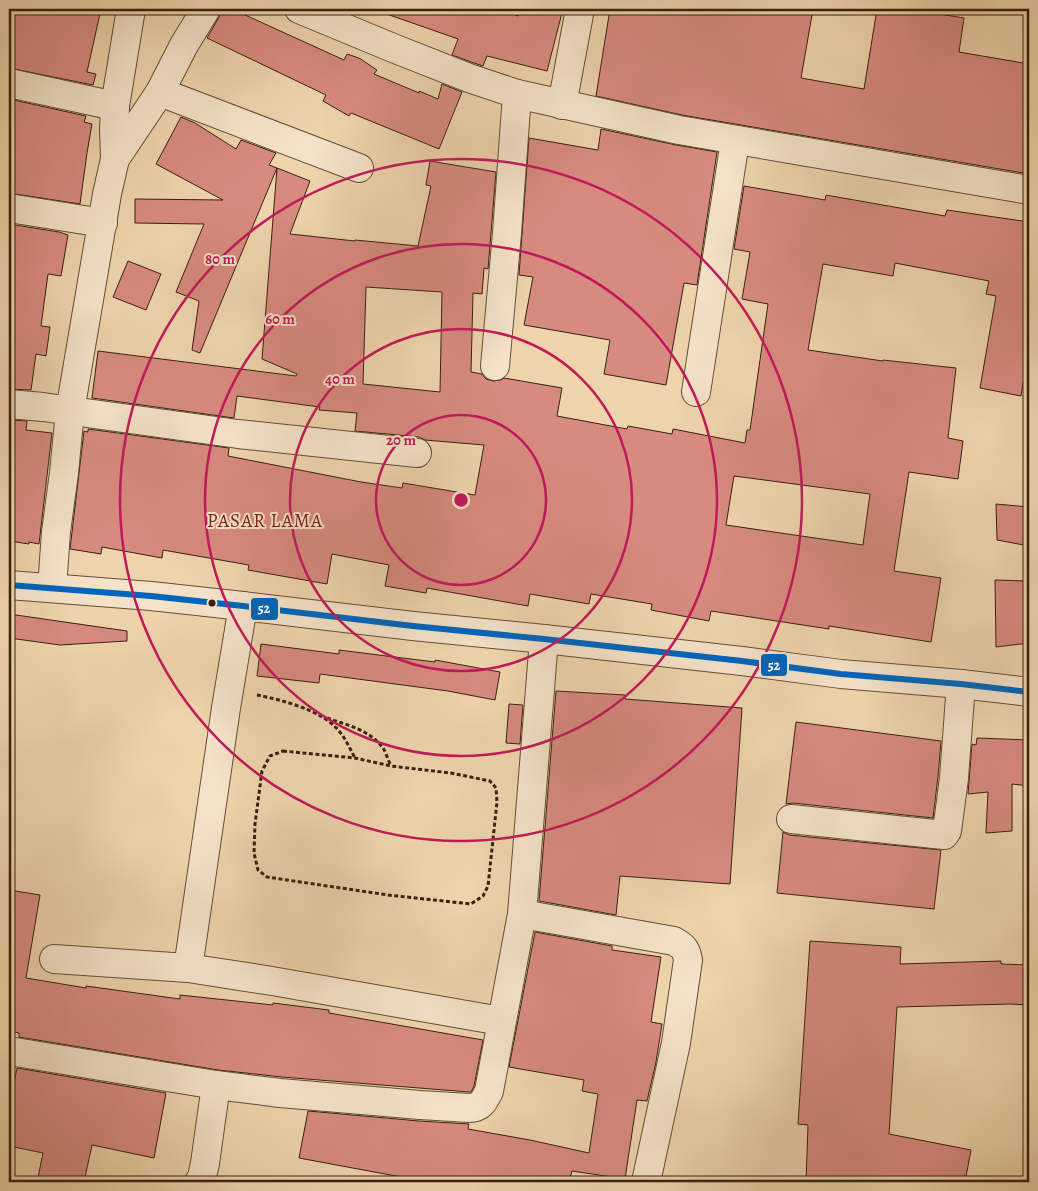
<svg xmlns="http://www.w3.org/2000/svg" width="1038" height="1191" font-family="Alegreya,serif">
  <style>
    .building { fill: #d78a7f; stroke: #36210f; fill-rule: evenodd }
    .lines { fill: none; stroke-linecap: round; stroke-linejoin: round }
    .minor-casing { stroke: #644e36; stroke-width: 30 }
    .path { stroke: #36210f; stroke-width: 3; stroke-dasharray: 4 2.5; stroke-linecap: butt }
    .minor { stroke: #f4e2c8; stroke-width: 28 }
    .bus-1-casing { stroke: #f4e2c8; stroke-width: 10 }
    .bus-1 { stroke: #0065bd; stroke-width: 6 }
    .ring { fill: none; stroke: #c2185b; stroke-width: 2.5 }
    .bus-dot { fill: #36210f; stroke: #f4e2c8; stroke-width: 2 }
    .labels { text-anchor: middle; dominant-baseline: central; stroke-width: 4; stroke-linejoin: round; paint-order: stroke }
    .neighbourhood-label { font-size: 19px; letter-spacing: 1px; fill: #7a1f14; stroke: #f4e2c8 }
    .centre { fill: #c2185b; stroke: #f4e2c8; stroke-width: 2.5 }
    .ring-label { font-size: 15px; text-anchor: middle; font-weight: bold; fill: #c2185b; stroke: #f4e2c8; stroke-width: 4; stroke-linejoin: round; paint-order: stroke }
    .line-badge { stroke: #f4e2c8; stroke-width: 2 }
    .badge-label { font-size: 14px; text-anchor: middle; font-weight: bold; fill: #fff }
  </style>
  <rect width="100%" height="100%" fill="#eed3ab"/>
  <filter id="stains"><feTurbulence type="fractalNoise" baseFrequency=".004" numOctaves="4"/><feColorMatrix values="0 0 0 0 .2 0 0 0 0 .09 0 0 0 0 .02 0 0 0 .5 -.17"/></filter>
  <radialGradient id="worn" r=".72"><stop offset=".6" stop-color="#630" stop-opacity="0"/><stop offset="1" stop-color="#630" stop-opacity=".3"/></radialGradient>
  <g class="building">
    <path d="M 9,9 L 101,9 L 87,72 L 96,74 L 93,85 L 9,68 Z"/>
    <path d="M 222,9 L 232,9 L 344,60 L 347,54 L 359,58 L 377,70 L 374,74 L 419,93 L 419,91 L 438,99 L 442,84 L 462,92 L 439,149 L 351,113 L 349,116 L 323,101 L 326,95 L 207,38 L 219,17 Z"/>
    <path d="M 382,9 L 498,9 L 518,16 L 520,9 L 563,9 L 547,71 L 487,56 L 483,66 L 474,63 L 452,55 L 458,39 L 381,12 Z"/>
    <path d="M 610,9 L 813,9 L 801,78 L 864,89 L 877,9 L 909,9 L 964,18 L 959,52 L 1029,64 L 1029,174 L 682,115 L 596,96 Z"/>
    <path d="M 9,99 L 86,116 L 84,122 L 92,124 L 87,153 L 80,204 L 9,193 Z"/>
    <path d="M 181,117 L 195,123 L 236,149 L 241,140 L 276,153 L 269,165 L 277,168 L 200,353 L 192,350 L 199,301 L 176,292 L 204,224 L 135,223 L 135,199 L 223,200 L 156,164 Z"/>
    <path d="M 601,129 L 676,145 L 717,152 L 697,285 L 684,283 L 666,385 L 604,374 L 610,340 L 524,325 L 533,277 L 519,275 L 529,138 L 598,150 Z"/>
    <path d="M 430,161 L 496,172 L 488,269 L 484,268 L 482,294 L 473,293 L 471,372 L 482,374 L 486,379 L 493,381 L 501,380 L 504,378 L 562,388 L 557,416 L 627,429 L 628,426 L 672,434 L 673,429 L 745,443 L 747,430 L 750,430 L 768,304 L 742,299 L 750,252 L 734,249 L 744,186 L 825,200 L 826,195 L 945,216 L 947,210 L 1029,222 L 1029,289 L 1024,317 L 1029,318 L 1029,345 L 1021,396 L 980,388 L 996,296 L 986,294 L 989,281 L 895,263 L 893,276 L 823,264 L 808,350 L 883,361 L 883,360 L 956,368 L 948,438 L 963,441 L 958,479 L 909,472 L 894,571 L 941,578 L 931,642 L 829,626 L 829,629 L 711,611 L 709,621 L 651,610 L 652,604 L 591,594 L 589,604 L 530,594 L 528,606 L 427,588 L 426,593 L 385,586 L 389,565 L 332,554 L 327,584 L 248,570 L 249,565 L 163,550 L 162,558 L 102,547 L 101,554 L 70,549 L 84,431 L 88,432 L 88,429 L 229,448 L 228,456 L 361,482 L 402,488 L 403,483 L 475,495 L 484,445 L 425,440 L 419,437 L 355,431 L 357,413 L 319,410 L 320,407 L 237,396 L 234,418 L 92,398 L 98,351 L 296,376 L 297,374 L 262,359 L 277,168 L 310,181 L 290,234 L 355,241 L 355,240 L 418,246 L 431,186 L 426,185 ZM 366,287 L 442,292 L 440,392 L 363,384 ZM 734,476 L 870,494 L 863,545 L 726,525 Z"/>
    <path d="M 9,224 L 59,232 L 68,235 L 61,276 L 48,274 L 41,326 L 50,327 L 46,356 L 36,354 L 31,390 L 9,389 Z"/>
    <path d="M 128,261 L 161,274 L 146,310 L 113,297 Z"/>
    <path d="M 9,420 L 27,421 L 26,430 L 52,433 L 39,544 L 29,542 L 29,544 L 9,541 Z"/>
    <path d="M 996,504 L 1029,507 L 1029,546 L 997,540 Z"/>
    <path d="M 995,580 L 1029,581 L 1029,643 L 996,647 Z"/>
    <path d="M 9,614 L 127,631 L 127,641 L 60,645 L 9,638 Z"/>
    <path d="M 261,644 L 339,654 L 339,650 L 435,662 L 435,660 L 500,672 L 495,700 L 448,691 L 320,674 L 319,683 L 257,676 Z"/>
    <path d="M 556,691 L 625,695 L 625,699 L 742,708 L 730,884 L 620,876 L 616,915 L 539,901 Z"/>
    <path d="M 509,704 L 523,705 L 520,744 L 506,743 Z"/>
    <path d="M 796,722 L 941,741 L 938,776 L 933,818 L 793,803 L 786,804 Z"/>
    <path d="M 977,738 L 1029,740 L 1029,786 L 1012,784 L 1012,831 L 986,833 L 988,792 L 968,794 L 972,744 L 976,745 Z"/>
    <path d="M 783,832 L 789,835 L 941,850 L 934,909 L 777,893 Z"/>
    <path d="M 9,890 L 40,895 L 26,978 L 86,988 L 86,986 L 180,999 L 180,995 L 273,1005 L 273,1003 L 329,1010 L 329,1013 L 483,1040 L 474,1086 L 471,1092 L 469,1092 L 282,1077 L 218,1070 L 19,1037 L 19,1033 L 9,1031 Z"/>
    <path d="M 535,932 L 612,946 L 612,950 L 661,957 L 651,1022 L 662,1024 L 656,1062 L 647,1101 L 637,1100 L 625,1179 L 572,1171 L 569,1182 L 428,1182 L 299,1158 L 308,1111 L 419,1121 L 469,1124 L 468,1129 L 530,1140 L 589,1153 L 598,1094 L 582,1091 L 584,1080 L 509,1067 Z"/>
    <path d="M 810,941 L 901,947 L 900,964 L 1001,961 L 1001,964 L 1029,965 L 1029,1005 L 1011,1004 L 897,1007 L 889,1134 L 971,1150 L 965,1182 L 806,1182 L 808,1125 L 798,1124 Z"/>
    <path d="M 17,1068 L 166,1093 L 154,1158 L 92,1145 L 84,1182 L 37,1182 L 43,1153 L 9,1146 L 9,1109 Z"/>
  </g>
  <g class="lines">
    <g class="minor-casing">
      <g id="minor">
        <path d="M 299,9 L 393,48 L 469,78 L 517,94 L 679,130 L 1029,190"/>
        <path d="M 9,83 L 115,106"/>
        <path d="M 160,92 L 359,168"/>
        <path d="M 562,105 L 580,9"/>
        <path d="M 115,159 L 114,130 L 115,106 L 131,9"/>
        <path d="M 9,208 L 103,223"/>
        <path d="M 495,366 L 507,233 L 517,94"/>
        <path d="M 696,392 L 735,141"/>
        <path d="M 9,404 L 43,407 L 238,434 L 417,453"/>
        <path d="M 9,585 L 151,596 L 243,606 L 413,626 L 544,639 L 742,661 L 841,674 L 961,684 L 1029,692"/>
        <path d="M 52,588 L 56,532 L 64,473 L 70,411 L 107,194 L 115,159 L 160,92 L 184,45 L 206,9"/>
        <path d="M 791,819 L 944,835 L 947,831 L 954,778 L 961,684"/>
        <path d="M 522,914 L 674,941 C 684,947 686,949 688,960 L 676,1043 L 646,1182"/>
        <path d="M 54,959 L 188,968 L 272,981 L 501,1021"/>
        <path d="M 188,968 L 226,708 L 243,606"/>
        <path d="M 9,1051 L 216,1085 L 280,1093 L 420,1105 L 469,1108 C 481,1108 484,1101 489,1091 L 522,914 L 544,639"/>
        <path d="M 199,1182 L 202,1177 L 205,1163 L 216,1085"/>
      </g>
    </g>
    <g class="path">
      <path d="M 257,695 C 282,700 322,710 339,731 C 346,739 350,749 355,758"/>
      <path d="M 327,718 C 347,725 370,730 383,748 C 386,753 388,760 391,766"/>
      <path d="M 283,751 L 355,758 L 391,766 L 451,773 L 490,781 L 496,788 L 497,802 L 488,886 L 483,896 L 471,904 L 388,895 L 267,877 L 258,870 L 254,853 L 255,824 L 262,771 L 270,756 Z"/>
    </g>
    <use href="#minor" class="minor"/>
    <g class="bus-1-casing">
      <path id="bus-1" d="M 9,585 L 151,596 L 243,606 L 413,626 L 544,639 L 742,661 L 841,674 L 961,684 L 1029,692"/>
    </g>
    <use href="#bus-1" class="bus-1"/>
  </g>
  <g class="ring">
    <circle cx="461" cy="500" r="85"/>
    <circle cx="461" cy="500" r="171"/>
    <circle cx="461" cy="500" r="256"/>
    <circle cx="461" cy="500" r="341"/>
  </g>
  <circle class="bus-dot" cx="212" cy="603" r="4.5"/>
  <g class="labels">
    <g class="neighbourhood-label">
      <text x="265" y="521">PASAR LAMA</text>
    </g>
  </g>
  <circle cx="461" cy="500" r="8" class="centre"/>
  <g class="ring-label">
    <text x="220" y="264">80 m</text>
    <text x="280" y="324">60 m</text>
    <text x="340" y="384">40 m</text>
    <text x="401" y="445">20 m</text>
  </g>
  <g class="line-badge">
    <rect x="250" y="597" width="29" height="24" rx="5" fill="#0065bd"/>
    <rect x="760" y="653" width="28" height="24" rx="5" fill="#0065bd"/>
  </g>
  <g class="badge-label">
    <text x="264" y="613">52</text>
    <text x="774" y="670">52</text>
  </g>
  <rect width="1038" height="1191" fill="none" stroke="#eed3ab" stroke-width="30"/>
  <rect x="10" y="10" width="1018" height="1171" fill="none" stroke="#36210f" stroke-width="2.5"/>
  <rect x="15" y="15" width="1008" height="1161" fill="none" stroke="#36210f"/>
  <rect width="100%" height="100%" filter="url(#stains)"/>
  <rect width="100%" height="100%" fill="url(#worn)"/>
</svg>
